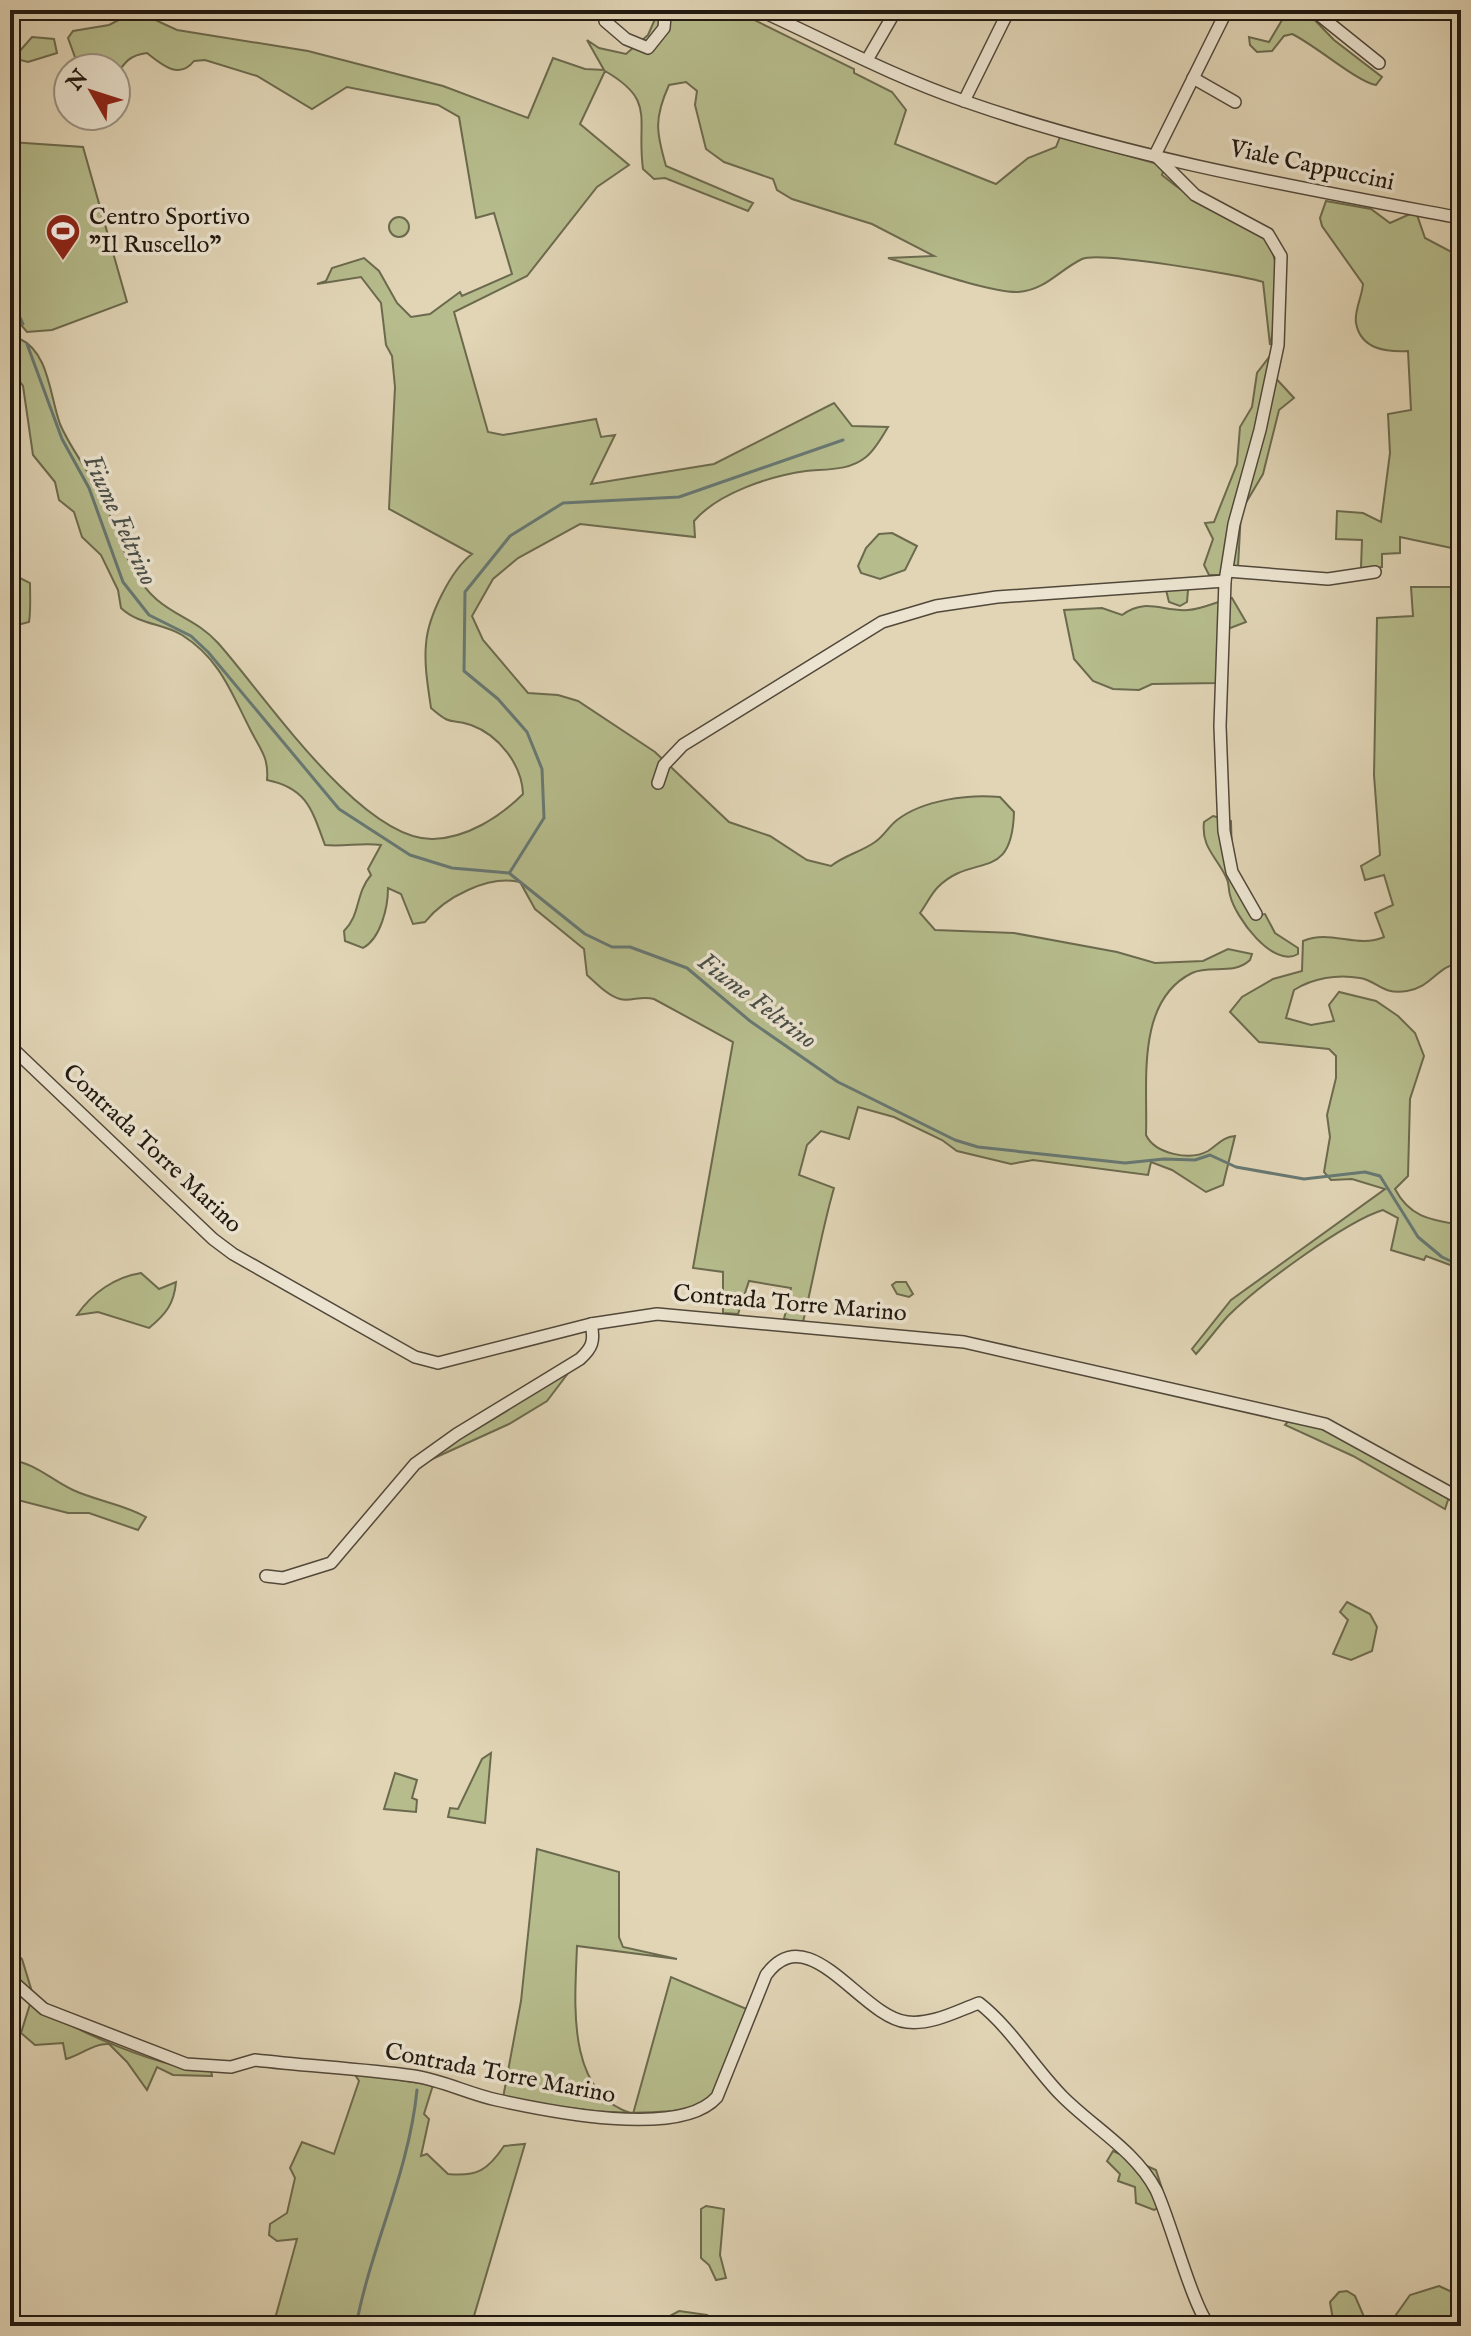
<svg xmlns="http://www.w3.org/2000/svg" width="1471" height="2336" font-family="'IM FELL English',serif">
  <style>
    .green { fill: #b6bc8c; stroke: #6c6a4e; stroke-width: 2 }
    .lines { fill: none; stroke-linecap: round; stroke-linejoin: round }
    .stream { stroke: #677873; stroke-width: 3 }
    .minor-casing { stroke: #51483a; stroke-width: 14 }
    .minor { stroke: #ece4d0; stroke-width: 11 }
    .labels { text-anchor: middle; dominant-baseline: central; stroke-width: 7; stroke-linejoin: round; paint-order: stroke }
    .street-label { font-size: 24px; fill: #211910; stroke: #ece4d0 }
    .poi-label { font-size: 24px; fill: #211910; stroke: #ece4d0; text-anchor: start }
    .water-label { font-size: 26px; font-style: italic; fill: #4a504a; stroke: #ece4d0 }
  </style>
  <rect width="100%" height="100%" fill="#e1d5b6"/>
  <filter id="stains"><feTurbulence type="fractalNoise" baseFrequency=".0025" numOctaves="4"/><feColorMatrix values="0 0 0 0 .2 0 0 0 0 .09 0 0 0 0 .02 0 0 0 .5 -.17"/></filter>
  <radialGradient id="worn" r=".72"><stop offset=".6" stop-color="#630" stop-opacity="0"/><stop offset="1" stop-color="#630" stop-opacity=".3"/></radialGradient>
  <g class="green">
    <path d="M 659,10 L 734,10 L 854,69 L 854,73 L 892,92 L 906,110 L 895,144 L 996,184 L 1028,158 L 1056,147 L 1060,137 L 1158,164 L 1164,168 L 1162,175 C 1182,192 1202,204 1225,216 C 1237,223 1253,228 1263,237 C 1285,255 1276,321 1270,345 L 1263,282 C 1241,275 1099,251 1082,259 C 1059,270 1046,290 1018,292 C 990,293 918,267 888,258 L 934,256 L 872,224 L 792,199 L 777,190 L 773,179 L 724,162 L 706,149 L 695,105 L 697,91 L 686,82 L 669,85 C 654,118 656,132 666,166 L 753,203 L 748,211 L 665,178 L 654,179 L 643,169 C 636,118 657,101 605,71 L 580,124 L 629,165 L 597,187 L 527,276 L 454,312 L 488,432 L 503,435 L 596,419 L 601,437 L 615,435 L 591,484 L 714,464 L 834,403 L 852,426 L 888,427 C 882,437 875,450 866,457 C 849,471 826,469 806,471 C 770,476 718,493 694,521 L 695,537 L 580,524 L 518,558 L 493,579 L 472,616 L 483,640 L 528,693 L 558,695 L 578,701 L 655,752 L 729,822 L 770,836 L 807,860 L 831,866 C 845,855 861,852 875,842 C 884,836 889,826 897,820 C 923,800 968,794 1000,797 L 1014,812 C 1012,884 973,852 938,887 C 931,894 926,905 920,913 L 935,930 L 1014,933 L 1117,952 L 1155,963 L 1203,961 L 1228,949 L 1252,954 L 1250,960 C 1233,976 1210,964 1192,973 C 1135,1001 1148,1084 1146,1135 C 1155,1154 1190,1161 1208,1151 C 1218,1145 1222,1137 1235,1136 L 1223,1185 L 1206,1192 L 1172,1170 L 1151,1162 L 1148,1175 L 1033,1160 L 1011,1164 L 957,1151 L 942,1140 L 894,1117 L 858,1107 L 849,1139 L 821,1131 L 807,1145 L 799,1175 L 834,1188 C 821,1233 814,1277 803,1322 L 784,1319 L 791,1288 L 749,1281 L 738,1314 L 723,1313 L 723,1272 L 693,1268 L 733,1042 L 654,999 C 641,995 631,1002 620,999 C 608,996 596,983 587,975 L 584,949 L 535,909 L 520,882 C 488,875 445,897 425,922 L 413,924 L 401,894 L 388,888 C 388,907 381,938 363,948 L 345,941 L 344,931 C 361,914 355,894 371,875 L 368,869 L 381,845 C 362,842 345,847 325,845 C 312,810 307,788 267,780 C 269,757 260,749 250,729 C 231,692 220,659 182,635 C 162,623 139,625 121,608 L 118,590 L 101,555 L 82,537 L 74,512 L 59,500 L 55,482 L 33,455 L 23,386 L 10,368 L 10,355 L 20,339 C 49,352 50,397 60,424 C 71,450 90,472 102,497 C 114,521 120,546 133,569 C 158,616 190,612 218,643 C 263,693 361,841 433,839 C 467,838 500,817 523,794 C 522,765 499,735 471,725 C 449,717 454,728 431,708 C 428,687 424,665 426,644 C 428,616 451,570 472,554 L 389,509 L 395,387 L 392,356 L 386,345 L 381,303 L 361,277 L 317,284 L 326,281 L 332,268 L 364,258 L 379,271 L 397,303 L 411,317 L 430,314 L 460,292 L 462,296 L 512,274 L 494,213 L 476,218 L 459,117 L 438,105 L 347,87 L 312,109 L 257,76 L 205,60 L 194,61 C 179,80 162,65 147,53 C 130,55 125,62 116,75 L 116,68 L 84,68 L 76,60 L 68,38 L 73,31 L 109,25 L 136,11 L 177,30 L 308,51 L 443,86 L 528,118 L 553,58 L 585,69 L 604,70 L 587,40 L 599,48 L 626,54 L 648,35 Z"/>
    <path d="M 1288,10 L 1305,10 L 1334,40 L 1382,77 L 1376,85 C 1357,82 1314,44 1292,34 L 1284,36 L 1272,51 L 1257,52 L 1250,45 L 1249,37 L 1269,42 Z"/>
    <path d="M 32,37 L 54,39 L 57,53 L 28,62 L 20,60 L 18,53 Z"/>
    <path d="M 10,142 L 83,147 L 127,302 L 52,330 L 27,332 L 10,312 Z"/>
    <path d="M 1326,201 L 1371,209 L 1390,223 L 1410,214 L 1417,215 L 1425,238 L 1461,257 L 1461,550 L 1400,537 L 1400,553 L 1382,554 L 1382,567 L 1361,568 L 1362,540 L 1336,539 L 1337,511 L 1363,513 L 1381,522 L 1390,453 L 1388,414 L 1411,410 L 1408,351 C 1387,352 1361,350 1356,323 C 1354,311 1362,297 1363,284 L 1322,226 L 1320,218 Z"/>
    <circle cx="399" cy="227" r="10"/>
    <path d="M 1270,356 L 1271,373 L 1294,398 L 1279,410 L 1263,474 L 1241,511 L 1238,567 L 1231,565 L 1229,575 L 1209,575 L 1204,565 L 1213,539 L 1205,523 L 1214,522 L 1237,464 L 1240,427 L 1252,407 L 1257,373 Z"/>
    <path d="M 892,533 L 917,546 L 905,570 L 880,579 L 861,573 L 858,566 L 866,548 L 879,534 Z"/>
    <path d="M 18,577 L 30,583 C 30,595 31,610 29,622 L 10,627 L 10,583 Z"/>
    <path d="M 1184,585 L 1188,590 L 1187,602 L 1180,606 L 1169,602 L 1165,586 Z"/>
    <path d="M 1411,587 L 1461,587 L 1461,962 C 1436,967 1432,987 1407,991 C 1381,995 1378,981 1360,978 C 1337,974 1313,978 1294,990 L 1286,1018 L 1311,1025 L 1334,1021 L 1329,1005 L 1339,992 L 1376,1001 L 1398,1016 L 1415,1033 L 1424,1056 L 1410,1099 L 1408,1176 L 1395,1189 C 1410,1218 1432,1220 1461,1225 L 1461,1269 L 1426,1256 L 1424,1260 L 1391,1250 L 1398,1218 L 1383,1210 C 1346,1221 1257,1287 1228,1316 C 1217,1328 1207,1342 1196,1354 L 1192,1349 L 1231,1300 L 1385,1189 L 1352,1179 L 1331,1180 L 1324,1172 L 1330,1137 L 1327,1115 L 1336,1078 L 1336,1056 L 1329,1049 L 1259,1042 L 1230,1012 L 1242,997 L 1273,979 L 1302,971 L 1303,941 C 1331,929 1357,949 1384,937 L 1375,913 L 1393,905 L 1384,875 L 1365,880 L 1361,866 L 1380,855 L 1374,775 L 1377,618 L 1413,616 Z"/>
    <path d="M 1232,598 L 1246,622 L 1225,630 L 1219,683 L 1152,684 L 1139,690 L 1113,689 L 1093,681 L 1074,659 L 1064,610 L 1102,608 L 1122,615 C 1146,597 1163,612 1188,610 C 1203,609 1218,601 1232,598 Z"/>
    <path d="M 1213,816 L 1231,821 L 1232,859 L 1253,910 L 1258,915 L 1265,914 L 1275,933 L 1298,948 L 1298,954 C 1273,969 1235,917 1230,895 C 1228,889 1230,884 1226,877 C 1216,856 1201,847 1204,822 Z"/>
    <path d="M 141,1273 L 159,1289 L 176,1282 C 174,1304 166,1314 149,1328 L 98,1312 L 77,1315 C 92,1293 115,1277 141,1273 Z"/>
    <path d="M 896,1282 L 906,1282 L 913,1294 L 909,1297 L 897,1294 L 892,1285 Z"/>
    <path d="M 572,1368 L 547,1401 L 509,1424 L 419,1465 L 464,1432 Z"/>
    <path d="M 1290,1419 L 1326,1429 L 1449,1497 L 1445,1509 L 1353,1456 L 1285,1425 Z"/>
    <path d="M 10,1460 C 36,1463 51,1480 73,1490 C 97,1501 123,1504 146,1517 L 138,1530 L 89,1513 L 68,1513 L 10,1498 Z"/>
    <path d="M 1347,1602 L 1370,1614 L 1377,1627 L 1372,1651 L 1351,1660 L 1333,1654 L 1348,1620 L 1340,1612 Z"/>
    <path d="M 491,1753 L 485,1823 L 448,1817 L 450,1808 L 458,1809 L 482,1759 Z"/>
    <path d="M 395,1773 L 417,1780 L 412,1798 L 417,1800 L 416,1812 L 384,1809 Z"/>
    <path d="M 537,1849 L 619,1872 L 619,1937 L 623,1947 L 677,1959 L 577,1946 C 575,2002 565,2094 633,2114 L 671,1977 L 749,2010 L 708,2106 C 632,2120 578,2110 503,2098 L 521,2001 Z"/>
    <path d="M 10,1948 L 22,1959 L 33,1995 L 10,1977 Z"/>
    <path d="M 31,2001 C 67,2029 166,2071 211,2070 L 212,2076 L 173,2075 L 157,2067 L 147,2090 L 127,2062 L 109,2044 C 94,2043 81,2055 66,2059 L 63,2043 L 35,2045 L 21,2033 Z"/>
    <path d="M 354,2073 L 433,2085 L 424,2114 L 429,2119 L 421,2156 L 427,2154 L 448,2174 C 477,2177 488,2170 504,2146 L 525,2144 L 471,2326 L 273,2326 L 297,2239 L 277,2241 L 269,2235 L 270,2224 L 287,2213 L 295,2178 L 290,2168 L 302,2142 L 334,2154 L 359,2081 Z"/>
    <path d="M 1113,2151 L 1156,2170 L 1167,2204 L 1154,2210 L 1136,2203 L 1135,2187 L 1118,2181 L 1120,2174 L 1107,2161 Z"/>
    <path d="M 706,2206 L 724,2209 L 720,2255 L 726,2278 L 716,2280 L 709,2265 L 701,2258 L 701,2209 Z"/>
    <path d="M 1439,2286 L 1461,2296 L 1461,2326 L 1430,2326 L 1413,2321 L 1408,2326 L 1388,2326 L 1410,2295 Z"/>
    <path d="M 1347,2291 L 1355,2296 L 1368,2326 L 1334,2326 L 1330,2302 L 1339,2292 Z"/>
    <path d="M 679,2311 L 707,2315 L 714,2320 L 698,2326 L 625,2326 L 655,2324 Z"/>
  </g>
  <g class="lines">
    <g class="stream">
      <path d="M 10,297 L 23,324"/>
      <path d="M 27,344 L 62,439 L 89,488 L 123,582 L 149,615 L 191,636 L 208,652 L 339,809 L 410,855 L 452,868 L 509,873 L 585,934 L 612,947 L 630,947 L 687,968 L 750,1021 L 838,1082 L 955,1140 L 978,1147 L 1125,1163 L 1164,1159 L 1195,1160 L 1210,1155 L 1236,1167 L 1304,1179 L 1365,1172 L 1380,1176 L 1418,1237 L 1442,1257 L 1461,1266"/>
      <path d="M 510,872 L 544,818 L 542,769 L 527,732 L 498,699 L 464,671 L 465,592 L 510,536 L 563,503 L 679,497 L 843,440"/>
      <path d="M 356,2326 C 371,2246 409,2172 417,2090"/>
    </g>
    <g class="minor-casing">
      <g id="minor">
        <path d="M 759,10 C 827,41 894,77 964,101 C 1124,157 1295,187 1461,218"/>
        <path d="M 1227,10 L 1155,155 L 1195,195 L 1268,234 L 1281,256 L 1278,345 L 1260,430 L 1234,524 L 1225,581 L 1220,726 L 1224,831 L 1232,872 L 1256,914"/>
        <path d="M 1313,10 L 1379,63"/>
        <path d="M 605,21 L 626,39 L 648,48 L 664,28 L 665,16 L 660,10"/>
        <path d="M 867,60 L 896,10"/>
        <path d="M 1193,78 L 1235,102"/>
        <path d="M 964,101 L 1009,10"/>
        <path d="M 1227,571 L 1328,579 L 1375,572"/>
        <path d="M 658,783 L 664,765 L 683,745 L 882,622 L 936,606 L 997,597 L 1225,581"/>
        <path d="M 10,1046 L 213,1239 L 233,1254 L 415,1357 L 438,1363 L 591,1324 L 657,1314 L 964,1342 L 1325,1424 L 1461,1499"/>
        <path d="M 266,1576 L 283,1578 L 331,1563 L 415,1464 L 457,1434 L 580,1359 C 592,1348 595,1341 591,1324"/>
        <path d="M 10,1979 L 44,2009 L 186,2064 L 231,2067 L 255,2060 C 308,2066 362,2069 414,2076 C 442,2080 469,2094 497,2100 C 547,2111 680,2139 717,2097 L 766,1975 C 809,1916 861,2017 907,2022 C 932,2025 957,2011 979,2003 C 1011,2028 1032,2065 1061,2095 C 1091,2126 1135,2150 1156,2190 C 1170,2219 1194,2311 1210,2326"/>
      </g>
    </g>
    <use href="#minor" class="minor"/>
  </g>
  <defs>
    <g id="stadium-pin" transform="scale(1.8)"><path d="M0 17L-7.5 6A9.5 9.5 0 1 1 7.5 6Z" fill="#8f2418" stroke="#ece4d0"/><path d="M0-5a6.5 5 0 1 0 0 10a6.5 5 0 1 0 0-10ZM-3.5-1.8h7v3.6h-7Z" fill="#fff"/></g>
  </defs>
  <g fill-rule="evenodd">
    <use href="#stadium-pin" x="63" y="231"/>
  </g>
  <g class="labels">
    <g class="street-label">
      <text transform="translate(1312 166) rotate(12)">Viale Cappuccini</text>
      <text transform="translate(152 1149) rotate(43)">Contrada Torre Marino</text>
      <text transform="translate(790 1304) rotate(5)">Contrada Torre Marino</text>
      <text transform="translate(500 2074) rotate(11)">Contrada Torre Marino</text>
    </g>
    <g class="poi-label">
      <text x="89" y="217">Centro Sportivo<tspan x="89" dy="28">"Il Ruscello"</tspan></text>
    </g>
    <g class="water-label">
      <text transform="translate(120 520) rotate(65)">Fiume Feltrino</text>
      <text transform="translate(757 1001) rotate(37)">Fiume Feltrino</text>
    </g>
  </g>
  <rect width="1471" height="2336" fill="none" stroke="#e1d5b6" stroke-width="40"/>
  <rect x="12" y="12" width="1447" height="2312" fill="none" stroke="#211910" stroke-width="4"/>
  <rect x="20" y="20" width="1431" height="2296" fill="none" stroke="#211910" stroke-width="2"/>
  <g transform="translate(92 92) rotate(309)"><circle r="38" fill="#ece4d0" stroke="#9b9383" stroke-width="2"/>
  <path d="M0-6L14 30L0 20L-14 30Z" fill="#8f2418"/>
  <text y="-12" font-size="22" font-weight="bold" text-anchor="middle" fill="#211910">N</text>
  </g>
  <rect width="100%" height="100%" filter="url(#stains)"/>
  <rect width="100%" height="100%" fill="url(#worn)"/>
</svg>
